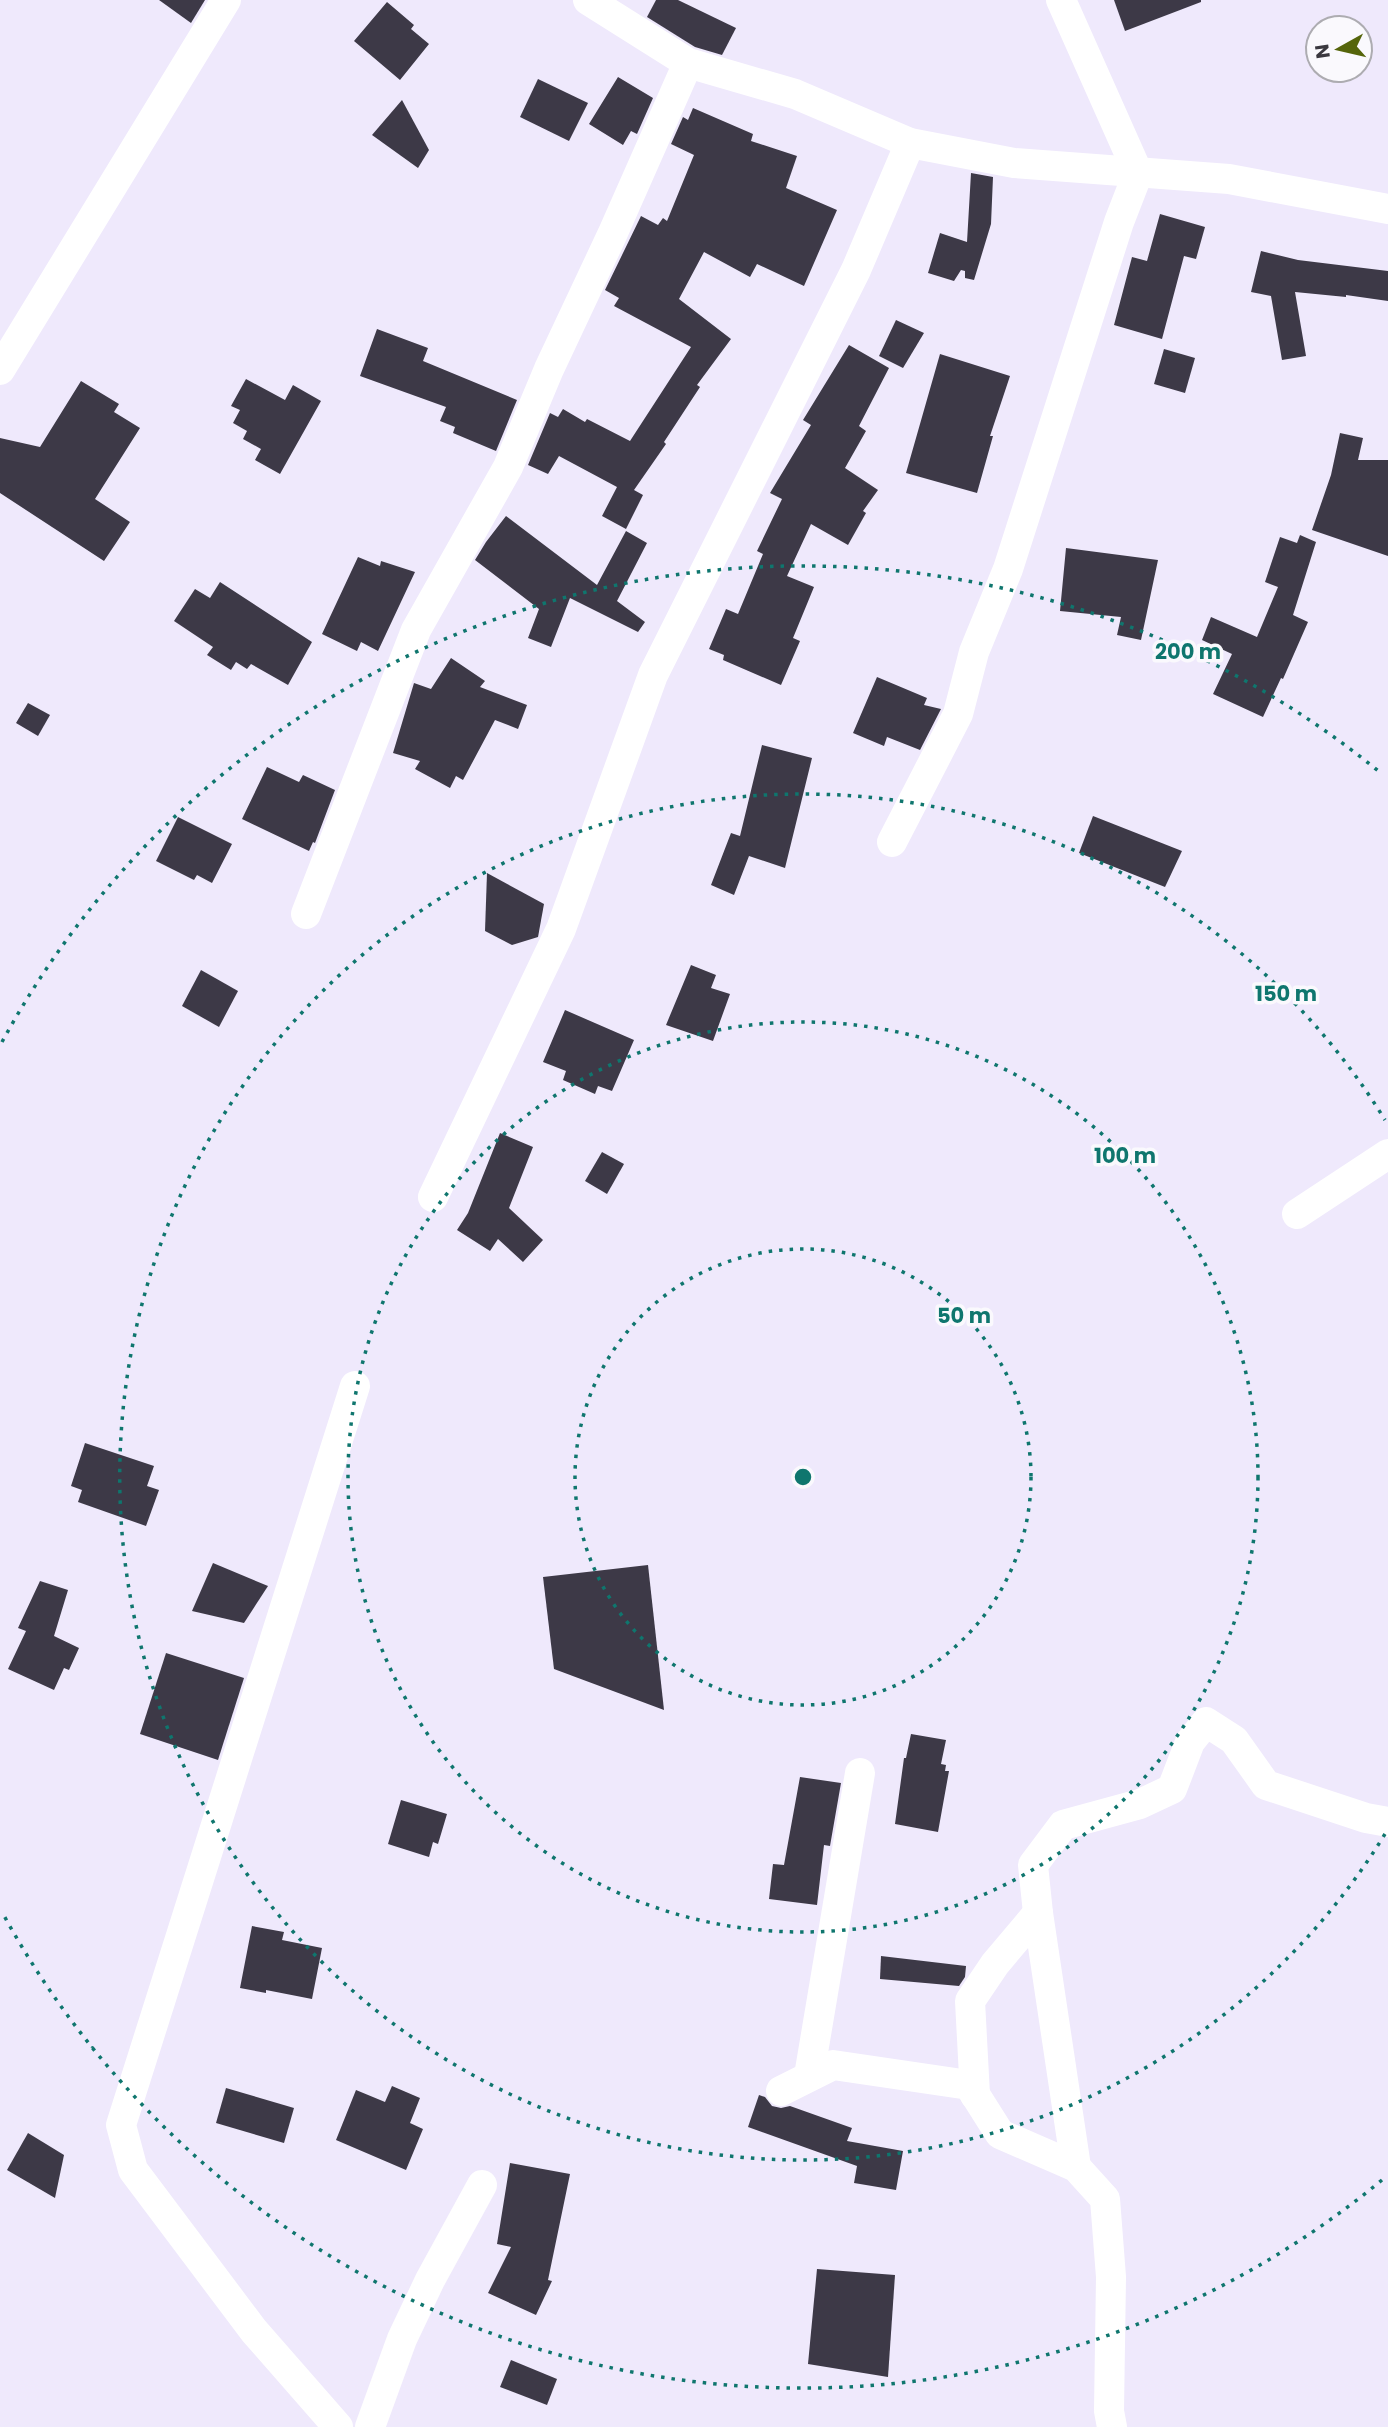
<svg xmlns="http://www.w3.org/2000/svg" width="1388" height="2427" font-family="Poppins,sans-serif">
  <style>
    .building { fill: #3d3947 }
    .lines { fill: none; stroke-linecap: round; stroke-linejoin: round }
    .street { stroke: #fff; stroke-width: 30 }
    .ring { fill: none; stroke: #0f766e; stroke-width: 3.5; stroke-dasharray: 3.5 7 }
    .centre { fill: #0f766e; stroke: #faf9fd; stroke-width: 3.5 }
    .ring-label { font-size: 21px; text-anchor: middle; font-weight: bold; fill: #0f766e; stroke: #faf9fd; stroke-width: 7; stroke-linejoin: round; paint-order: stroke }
  </style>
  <rect width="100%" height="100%" fill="#efe9fc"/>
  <g class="building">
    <path d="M 159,0 L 205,0 L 191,23 Z"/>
    <path d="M 656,0 L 678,0 L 736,28 L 722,55 L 695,47 L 647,17 Z"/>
    <path d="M 1114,0 L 1201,0 L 1201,2 L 1125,31 Z"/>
    <path d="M 387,2 L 414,25 L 411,29 L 429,44 L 400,80 L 354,41 Z"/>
    <path d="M 618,77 L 653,98 L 637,134 L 631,131 L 623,145 L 589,124 Z"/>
    <path d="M 538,79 L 588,103 L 569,141 L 520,117 Z"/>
    <path d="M 402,100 L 429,150 L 418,168 L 372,135 Z"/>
    <path d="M 693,108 L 753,134 L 751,141 L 797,156 L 786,188 L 837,210 L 804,286 L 757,264 L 750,277 L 704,252 L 679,299 L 731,339 L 697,385 L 700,387 L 664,442 L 666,444 L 634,490 L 643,495 L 626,529 L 602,516 L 617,487 L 559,456 L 548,474 L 528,465 L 550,413 L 558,417 L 563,409 L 585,422 L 587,419 L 630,441 L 691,347 L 614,306 L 619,298 L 605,290 L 641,216 L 658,225 L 663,218 L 667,221 L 694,155 L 671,144 L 683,117 L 688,120 Z"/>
    <path d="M 971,173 L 993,177 L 991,224 L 974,280 L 965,278 L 965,271 L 961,270 L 954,281 L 928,273 L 940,233 L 967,242 Z"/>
    <path d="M 1160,214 L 1205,227 L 1196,259 L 1184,256 L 1162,339 L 1114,325 L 1132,257 L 1147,261 Z"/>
    <path d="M 1261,251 L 1298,260 L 1388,271 L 1388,301 L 1346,295 L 1346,297 L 1295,292 L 1306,356 L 1282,360 L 1271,296 L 1251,292 Z"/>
    <path d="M 896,320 L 924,333 L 903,368 L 879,356 Z"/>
    <path d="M 377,329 L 428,348 L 423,361 L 517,400 L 496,451 L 453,433 L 455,427 L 440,421 L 446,407 L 360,376 Z"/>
    <path d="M 849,345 L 889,368 L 859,426 L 866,431 L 845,468 L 878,490 L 863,511 L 866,513 L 848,545 L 811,524 L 787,576 L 814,587 L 793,638 L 800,641 L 781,685 L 723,660 L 724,655 L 709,649 L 726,609 L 738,614 L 763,554 L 757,551 L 782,499 L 770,493 L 811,425 L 803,420 Z"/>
    <path d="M 1164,349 L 1195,358 L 1185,393 L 1154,384 Z"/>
    <path d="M 940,354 L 1010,376 L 990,436 L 993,436 L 977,493 L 906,473 Z"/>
    <path d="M 246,379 L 285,400 L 293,385 L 321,401 L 280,474 L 255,460 L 261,449 L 243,439 L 247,431 L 233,423 L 240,410 L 231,406 Z"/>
    <path d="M 81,381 L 119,404 L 114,412 L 140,428 L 95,499 L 130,522 L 104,561 L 0,493 L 0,438 L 40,447 Z"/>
    <path d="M 1340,433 L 1363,438 L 1358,460 L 1388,460 L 1388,556 L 1312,530 L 1331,475 Z"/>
    <path d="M 506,516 L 597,585 L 626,531 L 647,543 L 617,601 L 645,622 L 638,632 L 570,598 L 551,647 L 528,638 L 539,609 L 475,560 L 486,542 Z"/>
    <path d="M 1300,535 L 1316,542 L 1293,615 L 1308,622 L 1283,679 L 1281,678 L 1263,717 L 1213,694 L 1232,654 L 1202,640 L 1211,617 L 1257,637 L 1278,587 L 1265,582 L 1280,537 L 1297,543 Z"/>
    <path d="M 1066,548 L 1158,560 L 1141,640 L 1117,635 L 1121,617 L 1060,611 Z"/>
    <path d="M 358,557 L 380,566 L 381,561 L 415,572 L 378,651 L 361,642 L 357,651 L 322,634 Z"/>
    <path d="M 220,582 L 312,642 L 288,685 L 251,664 L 247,669 L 236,662 L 231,670 L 207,655 L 213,647 L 174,621 L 195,589 L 210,598 Z"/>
    <path d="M 451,658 L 485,681 L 480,687 L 527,705 L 518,729 L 495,720 L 463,780 L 456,776 L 450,788 L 415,769 L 420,761 L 393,753 L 414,683 L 431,689 Z"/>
    <path d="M 877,677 L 927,698 L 924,705 L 941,709 L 920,750 L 887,737 L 884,746 L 853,733 Z"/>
    <path d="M 28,703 L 50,715 L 38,736 L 16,723 Z"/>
    <path d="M 762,745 L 812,758 L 785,868 L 749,856 L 734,895 L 711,885 L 731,833 L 740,836 Z"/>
    <path d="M 267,767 L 299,782 L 303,775 L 335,790 L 315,843 L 313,842 L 309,851 L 242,819 Z"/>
    <path d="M 1093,816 L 1182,851 L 1165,887 L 1079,853 Z"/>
    <path d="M 178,817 L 232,844 L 212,883 L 197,875 L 194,880 L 156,861 Z"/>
    <path d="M 487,873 L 544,904 L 538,937 L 512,945 L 485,931 Z"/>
    <path d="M 691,965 L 716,975 L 711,988 L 730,994 L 713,1041 L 666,1025 Z"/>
    <path d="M 201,970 L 238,991 L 219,1027 L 182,1006 Z"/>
    <path d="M 565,1010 L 634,1040 L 612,1091 L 598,1086 L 595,1094 L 563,1080 L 566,1071 L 543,1062 Z"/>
    <path d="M 500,1133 L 533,1147 L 509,1208 L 543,1240 L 523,1262 L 498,1239 L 490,1251 L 457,1230 L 468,1213 Z"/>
    <path d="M 602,1152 L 624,1164 L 607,1194 L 585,1181 Z"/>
    <path d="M 85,1443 L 154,1466 L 147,1486 L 159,1490 L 146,1526 L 78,1502 L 82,1490 L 71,1486 Z"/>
    <path d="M 213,1563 L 268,1586 L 244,1623 L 192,1611 Z"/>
    <path d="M 648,1565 L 664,1710 L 554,1669 L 543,1577 Z"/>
    <path d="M 40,1581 L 68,1590 L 54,1636 L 79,1648 L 69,1670 L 64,1668 L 54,1690 L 8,1669 L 26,1631 L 18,1628 Z"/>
    <path d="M 166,1653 L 244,1678 L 218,1760 L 140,1734 Z"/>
    <path d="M 911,1734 L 946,1740 L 941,1764 L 946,1765 L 945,1771 L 949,1771 L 938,1832 L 895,1824 L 904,1758 L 906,1758 Z"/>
    <path d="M 800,1777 L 841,1783 L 830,1846 L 824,1845 L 817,1905 L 769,1899 L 773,1864 L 784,1865 Z"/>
    <path d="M 401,1800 L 447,1814 L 438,1844 L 433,1842 L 429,1857 L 388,1844 Z"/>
    <path d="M 252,1926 L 284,1932 L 282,1940 L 322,1948 L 312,1999 L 266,1990 L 266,1993 L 240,1988 Z"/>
    <path d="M 881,1956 L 966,1966 L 965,1977 L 959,1986 L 880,1979 Z"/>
    <path d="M 392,2086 L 420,2098 L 410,2123 L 423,2129 L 406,2170 L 336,2140 L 356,2090 L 385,2102 Z"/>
    <path d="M 226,2088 L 294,2108 L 284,2143 L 216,2123 Z"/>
    <path d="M 759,2095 L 765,2097 L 772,2106 L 781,2108 L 790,2106 L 852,2128 L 847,2141 L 903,2151 L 896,2190 L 854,2183 L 857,2166 L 748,2127 Z"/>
    <path d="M 28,2133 L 64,2155 L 55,2198 L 7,2170 Z"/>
    <path d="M 510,2163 L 570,2174 L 548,2280 L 552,2281 L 536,2315 L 488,2293 L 511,2247 L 497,2244 Z"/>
    <path d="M 817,2269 L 895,2275 L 888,2377 L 808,2364 Z"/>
    <path d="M 511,2360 L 557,2379 L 547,2405 L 500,2387 Z"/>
  </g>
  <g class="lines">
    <g class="street">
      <path d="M 588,0 L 688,63 L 795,94 L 910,143 L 1014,163 L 1229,179 L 1388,209"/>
      <path d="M 0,370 L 226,0"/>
      <path d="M 892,842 L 958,714 L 974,652 L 1008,569 L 1119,222 L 1138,173 L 1061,0"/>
      <path d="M 306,914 L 416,630 L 508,467 L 549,369 L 612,235 L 688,63"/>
      <path d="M 433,1197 L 561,929 L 653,675 L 856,270 L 910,143"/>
      <path d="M 1297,1214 L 1388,1154"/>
      <path d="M 1038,1913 L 1033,1865 L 1063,1825 L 1140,1804 L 1172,1789 L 1190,1742 L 1206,1722 L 1234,1740 L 1266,1785 L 1366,1818 L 1388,1822"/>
      <path d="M 809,2076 L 860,1773"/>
      <path d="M 781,2091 L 833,2065 L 969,2085 L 1000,2134 L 1076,2167 L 1105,2199 L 1111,2277 L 1109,2411 L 1112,2427"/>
      <path d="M 975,2095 L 970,2001 L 995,1964 L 1038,1913 L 1076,2167"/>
      <path d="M 338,2427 L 254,2331 L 133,2170 L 121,2125 L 355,1386"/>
      <path d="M 370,2427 L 402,2339 L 430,2280 L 482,2185"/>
    </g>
  </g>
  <g class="ring">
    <circle cx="803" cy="1477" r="228"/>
    <circle cx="803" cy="1477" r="455"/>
    <path d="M1385 1834A683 683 0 1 1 1385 1120"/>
    <path d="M1382 2180A911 911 0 0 1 2 1912M2 1042A911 911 0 0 1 1382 774"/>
  </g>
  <circle cx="803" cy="1477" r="10" class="centre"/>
  <g class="ring-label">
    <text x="1188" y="659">200 m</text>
    <text x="1286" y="1001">150 m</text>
    <text x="1125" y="1163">100 m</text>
    <text x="964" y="1323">50 m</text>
  </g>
  <g transform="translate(1339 49) rotate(262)"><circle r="33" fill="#faf9fd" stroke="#adacb1" stroke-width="2"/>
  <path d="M0-5L12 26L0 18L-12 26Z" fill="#55650b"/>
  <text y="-10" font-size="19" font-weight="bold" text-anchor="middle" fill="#3a383f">N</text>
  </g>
</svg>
